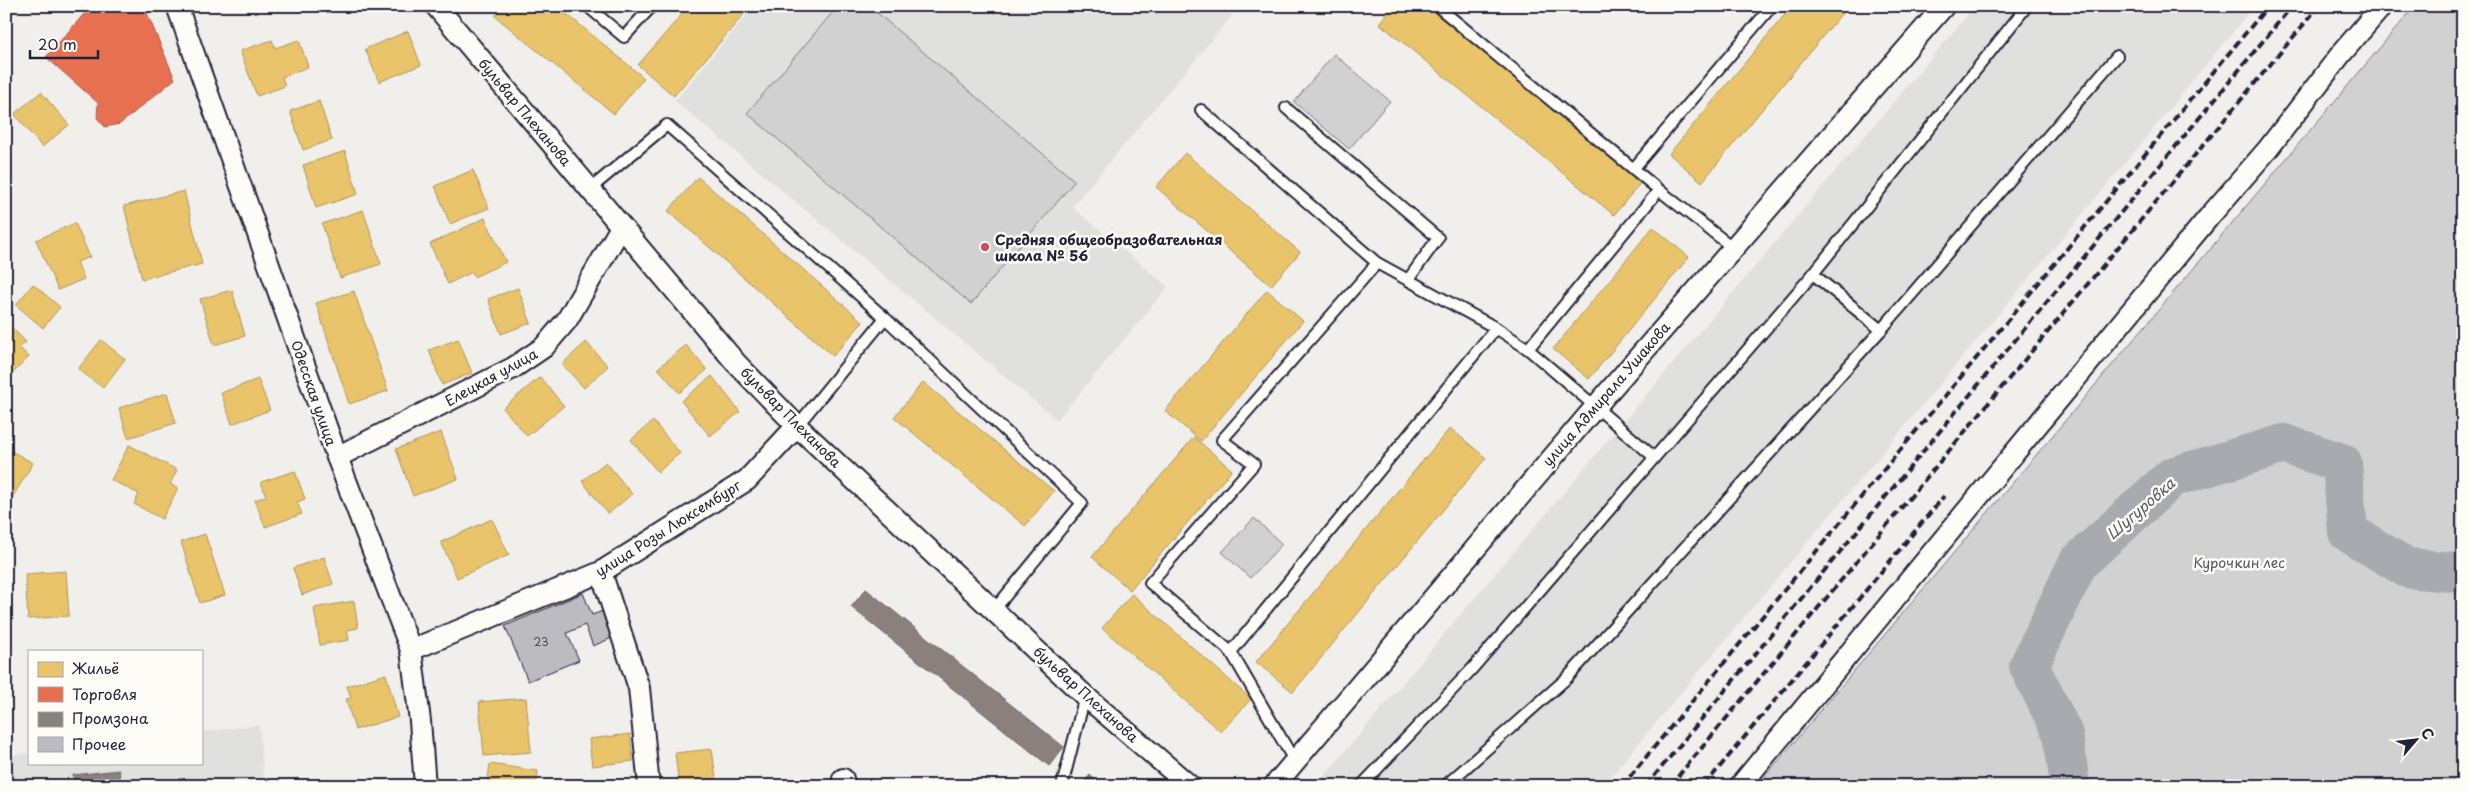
<svg xmlns="http://www.w3.org/2000/svg" width="2469" height="792" font-family="'Playpen Sans',sans-serif">
  <style>
    .built { fill: #e0e0df }
    .green { fill: #d2d1d1; stroke: #7a7a86 }
    .homes { fill: #e9c46a; stroke: #ad935c }
    .shops { fill: #e76f51; stroke: #ac584a }
    .industry { fill: #8a817c; stroke: #6b6468 }
    .lines { fill: none; stroke-linecap: round; stroke-linejoin: round }
    .river { stroke: #a9a9b0; stroke-width: 40 }
    .building { fill: #bcbcc0; stroke: #22223b }
    .lane-casing { stroke: #22223b; stroke-width: 14 }
    .street-casing { stroke: #22223b; stroke-width: 24 }
    .lane { stroke: #fdfcf7; stroke-width: 10 }
    .street { stroke: #fdfcf7; stroke-width: 20 }
    .rail { stroke: #22223b; stroke-width: 4; stroke-dasharray: 8 4; stroke-linecap: butt }
    .poi-dot { fill: #d1495b; stroke: #fdfcf7; stroke-width: 2 }
    .labels { text-anchor: middle; dominant-baseline: central; stroke-width: 5; stroke-linejoin: round; paint-order: stroke }
    .number-label { font-size: 11px; fill: #48485c }
    .street-label { font-size: 14px; fill: #22223b; stroke: #fdfcf7 }
    .poi-label { font-size: 14px; font-weight: bold; fill: #22223b; stroke: #fdfcf7; text-anchor: start }
    .park-label { font-size: 14px; fill: #575768; stroke: #fdfcf7 }
    .water-label { font-size: 15px; font-style: italic; fill: #58586a; stroke: #fdfcf7 }
  </style>
  <rect width="100%" height="100%" fill="#f0efec"/>
  <filter id="ink" filterUnits="userSpaceOnUse"><feTurbulence type="fractalNoise" baseFrequency=".02" numOctaves="2"/><feDisplacementMap in="SourceGraphic" scale="10" xChannelSelector="R" yChannelSelector="G"/><feConvolveMatrix kernelMatrix="1 2 1 2 8 2 1 2 1" color-interpolation-filters="sRGB"/></filter>
  <g filter="url(#ink)">
    <g class="built">
      <path d="M 754,6 L 1240,6 L 1072,207 L 1168,287 L 1057,420 L 675,101 Z"/>
      <path d="M 1975,6 L 2254,6 L 2132,155 L 1603,786 L 1316,786 Z"/>
      <path d="M 259,725 L 264,786 L 6,786 L 6,756 L 29,753 L 29,763 L 201,763 L 201,732 Z"/>
    </g>
    <g class="green">
      <path d="M 838,6 L 869,6 L 1075,181 L 971,304 L 747,113 Z"/>
      <path d="M 2415,6 L 2463,6 L 2463,786 L 1757,786 Z"/>
      <path d="M 1334,54 L 1390,101 L 1349,149 L 1294,102 Z"/>
      <path d="M 1254,518 L 1282,544 L 1250,578 L 1222,552 Z"/>
    </g>
    <g class="homes">
      <path d="M 503,6 L 557,6 L 644,78 L 614,114 L 495,16 Z"/>
      <path d="M 689,6 L 751,6 L 674,96 L 638,65 Z"/>
      <path d="M 1393,6 L 1429,6 L 1642,181 L 1614,215 L 1379,23 Z"/>
      <path d="M 1792,6 L 1848,6 L 1702,182 L 1669,154 Z"/>
      <path d="M 408,31 L 421,65 L 379,82 L 365,49 Z"/>
      <path d="M 272,40 L 275,48 L 299,40 L 308,67 L 282,77 L 285,86 L 257,96 L 240,51 Z"/>
      <path d="M 41,92 L 69,125 L 42,147 L 14,114 Z"/>
      <path d="M 319,101 L 332,140 L 303,150 L 290,111 Z"/>
      <path d="M 345,151 L 358,194 L 316,208 L 303,165 Z"/>
      <path d="M 1185,153 L 1300,252 L 1271,286 L 1156,187 Z"/>
      <path d="M 473,170 L 489,208 L 450,224 L 435,186 Z"/>
      <path d="M 698,177 L 863,322 L 833,356 L 668,211 Z"/>
      <path d="M 184,191 L 202,264 L 142,279 L 124,206 Z"/>
      <path d="M 363,210 L 381,264 L 340,278 L 322,224 Z"/>
      <path d="M 485,218 L 506,262 L 474,277 L 472,272 L 448,284 L 430,244 Z"/>
      <path d="M 75,223 L 90,257 L 77,262 L 84,279 L 58,290 L 36,240 Z"/>
      <path d="M 1653,227 L 1689,257 L 1589,379 L 1553,349 Z"/>
      <path d="M 33,284 L 60,307 L 43,328 L 16,305 Z"/>
      <path d="M 518,288 L 531,323 L 501,334 L 488,299 Z"/>
      <path d="M 232,290 L 245,336 L 214,345 L 200,299 Z"/>
      <path d="M 1267,290 L 1303,321 L 1201,441 L 1165,411 Z"/>
      <path d="M 354,291 L 388,391 L 349,404 L 316,303 Z"/>
      <path d="M 8,324 L 26,342 L 20,348 L 29,357 L 13,373 L 6,366 L 6,326 Z"/>
      <path d="M 458,339 L 472,373 L 442,385 L 429,350 Z"/>
      <path d="M 101,340 L 125,359 L 103,388 L 78,369 Z"/>
      <path d="M 586,342 L 608,366 L 584,388 L 562,364 Z"/>
      <path d="M 686,345 L 707,370 L 679,393 L 658,368 Z"/>
      <path d="M 712,376 L 740,412 L 710,436 L 681,401 Z"/>
      <path d="M 540,377 L 564,406 L 527,436 L 503,408 Z"/>
      <path d="M 258,379 L 270,410 L 232,424 L 221,393 Z"/>
      <path d="M 923,382 L 1054,491 L 1025,526 L 894,417 Z"/>
      <path d="M 167,393 L 176,423 L 128,438 L 119,408 Z"/>
      <path d="M 653,421 L 680,453 L 658,472 L 631,440 Z"/>
      <path d="M 1450,428 L 1486,458 L 1293,692 L 1256,662 Z"/>
      <path d="M 441,432 L 458,479 L 413,496 L 396,449 Z"/>
      <path d="M 1194,437 L 1232,470 L 1130,590 L 1092,557 Z"/>
      <path d="M 129,445 L 177,470 L 170,484 L 178,488 L 162,519 L 134,504 L 139,494 L 111,480 Z"/>
      <path d="M 6,448 L 33,463 L 6,508 Z"/>
      <path d="M 606,462 L 632,494 L 608,514 L 582,481 Z"/>
      <path d="M 295,471 L 305,499 L 297,502 L 302,514 L 265,527 L 255,500 L 266,496 L 261,482 Z"/>
      <path d="M 492,519 L 509,555 L 457,578 L 441,542 Z"/>
      <path d="M 205,534 L 225,595 L 200,603 L 181,542 Z"/>
      <path d="M 324,557 L 333,584 L 302,595 L 293,568 Z"/>
      <path d="M 66,571 L 69,616 L 28,619 L 25,574 Z"/>
      <path d="M 1132,594 L 1251,699 L 1221,732 L 1102,628 Z"/>
      <path d="M 354,601 L 358,628 L 347,630 L 349,640 L 320,645 L 314,608 Z"/>
      <path d="M 386,674 L 398,717 L 355,730 L 346,699 L 351,698 L 347,686 Z"/>
      <path d="M 526,698 L 531,752 L 484,756 L 479,702 Z"/>
      <path d="M 630,734 L 633,761 L 592,766 L 589,739 Z"/>
      <path d="M 712,749 L 717,786 L 679,786 L 675,753 Z"/>
      <path d="M 490,764 L 538,771 L 536,786 L 487,786 Z"/>
      <path d="M 386,779 L 388,786 L 358,786 Z"/>
    </g>
    <path class="shops" d="M 91,6 L 144,6 L 175,79 L 120,124 L 105,127 L 97,118 L 98,103 L 46,57 Z"/>
    <g class="industry">
      <path d="M 866,589 L 1064,747 L 1049,766 L 851,607 Z"/>
      <path d="M 119,770 L 121,786 L 74,786 L 73,775 Z"/>
      <path d="M 1090,775 L 1101,786 L 1080,786 Z"/>
    </g>
    <g class="lines">
      <path class="river" d="M 2070,786 L 2063,734 L 2029,666 L 2078,563 L 2172,477 L 2284,444 L 2342,463 L 2348,532 L 2407,568 L 2463,573"/>
    </g>
    <path class="building" d="M 583,593 L 592,615 L 603,611 L 614,637 L 593,646 L 585,625 L 567,633 L 579,660 L 528,681 L 505,626 Z"/>
    <g class="lines">
      <g class="lane-casing">
        <g id="lane">
          <path d="M 587,6 L 624,37 L 652,6"/>
          <path d="M 1437,6 L 1659,190 L 1732,247"/>
          <path d="M 1286,108 L 1438,238 L 1408,280"/>
          <path d="M 1201,110 L 1377,263 L 1496,328 L 1528,349 L 1654,457"/>
          <path d="M 1634,168 L 1772,6"/>
          <path d="M 590,189 L 667,125 L 885,318 L 1082,503 L 994,610"/>
          <path d="M 1813,274 L 1881,330"/>
          <path d="M 1528,349 L 1659,190"/>
          <path d="M 797,426 L 885,318"/>
          <path d="M 1231,652 L 1496,328"/>
          <path d="M 1295,762 L 1231,652 L 1150,583 L 1254,464 L 1222,440 L 1377,263"/>
          <path d="M 1062,786 L 1085,696"/>
          <path d="M 1361,786 L 1472,669 L 1813,274 L 2027,6"/>
          <path d="M 1445,786 L 1567,678 L 1881,330 L 2117,56"/>
        </g>
      </g>
      <g class="street-casing">
        <g id="street">
          <path d="M 177,6 L 337,457 L 411,650 L 420,721 L 425,786"/>
          <path d="M 436,6 L 736,363 L 797,426 L 1085,696 L 1190,786"/>
          <path d="M 337,457 L 513,368 L 544,347 L 567,320 L 621,227"/>
          <path d="M 601,572 L 639,688 L 649,786"/>
          <path d="M 411,650 L 601,572 L 747,480 L 797,426"/>
          <path d="M 843,779 L 845,786"/>
          <path d="M 1274,786 L 1597,405 L 1944,6"/>
          <path d="M 1740,786 L 2208,218 L 2268,149 L 2341,54 L 2382,6"/>
        </g>
      </g>
      <use href="#lane" class="lane"/>
      <use href="#street" class="street"/>
      <g class="rail">
        <path d="M 1622,786 L 2268,6"/>
        <path d="M 1646,786 L 2292,6"/>
        <path d="M 1670,786 L 2319,6"/>
        <path d="M 1704,786 L 1944,496"/>
      </g>
    </g>
  </g>
  <circle class="poi-dot" cx="985" cy="247" r="5"/>
  <g class="labels">
    <g class="number-label">
      <text x="541" y="641">23</text>
    </g>
    <g class="street-label">
      <text transform="translate(525 112) rotate(50)">бульвар Плеханова</text>
      <text transform="translate(491 377) rotate(-29)">Елецкая улица</text>
      <text transform="translate(314 393) rotate(71)">Одесская улица</text>
      <text transform="translate(1606 394) rotate(-49)">улица Адмирала Ушакова</text>
      <text transform="translate(791 417) rotate(45)">бульвар Плеханова</text>
      <text transform="translate(668 528) rotate(-32)">улица Розы Люксембург</text>
      <text transform="translate(1086 694) rotate(42)">бульвар Плеханова</text>
    </g>
    <g class="poi-label">
      <text x="995" y="239">Средняя общеобразовательная<tspan x="995" dy="16">школа № 56</tspan></text>
    </g>
    <g class="park-label">
      <text x="2239" y="562">Курочкин лес</text>
    </g>
    <g class="water-label">
      <text transform="translate(2140 508) rotate(-41)">Шугуровка</text>
    </g>
  </g>
  <rect width="2469" height="792" fill="none" stroke="#fdfcf7" stroke-width="25"/>
  <rect x="12" y="12" width="2444" height="767" fill="none" stroke="#22223b" stroke-width="2" filter="url(#ink)"/>
  <rect x="28" y="650" width="175" height="115" fill="#fdfcf7" stroke="#a5a5ac"/>
  <rect x="38" y="662" width="25" height="15" fill="#e9c46a" stroke="#a5a5ac"/>
  <text x="72" y="674" font-size="15" fill="#22223b">Жильё</text>
  <rect x="38" y="687" width="25" height="15" fill="#e76f51" stroke="#a5a5ac"/>
  <text x="72" y="700" font-size="15" fill="#22223b">Торговля</text>
  <rect x="38" y="712" width="25" height="15" fill="#8a817c" stroke="#a5a5ac"/>
  <text x="72" y="724" font-size="15" fill="#22223b">Промзона</text>
  <rect x="38" y="737" width="25" height="15" fill="#bcbcc0" stroke="#a5a5ac"/>
  <text x="72" y="750" font-size="15" fill="#22223b">Прочее</text>
  <g transform="translate(2416 740) rotate(62)" stroke="#fdfcf7" stroke-width="4" paint-order="stroke">
  <path d="M0-4L9 19L0 12L-9 19Z" fill="#22223b"/>
  <text y="-8" font-size="14" font-weight="bold" text-anchor="middle" fill="#22223b">С</text>
  </g>
  <path d="M30 50v8h68v-8" fill="none" stroke="#22223b" stroke-width="2.5"/>
  <text x="38" y="50" font-size="15" fill="#22223b" stroke="#fdfcf7" stroke-width="4" paint-order="stroke">20 m</text>
</svg>
